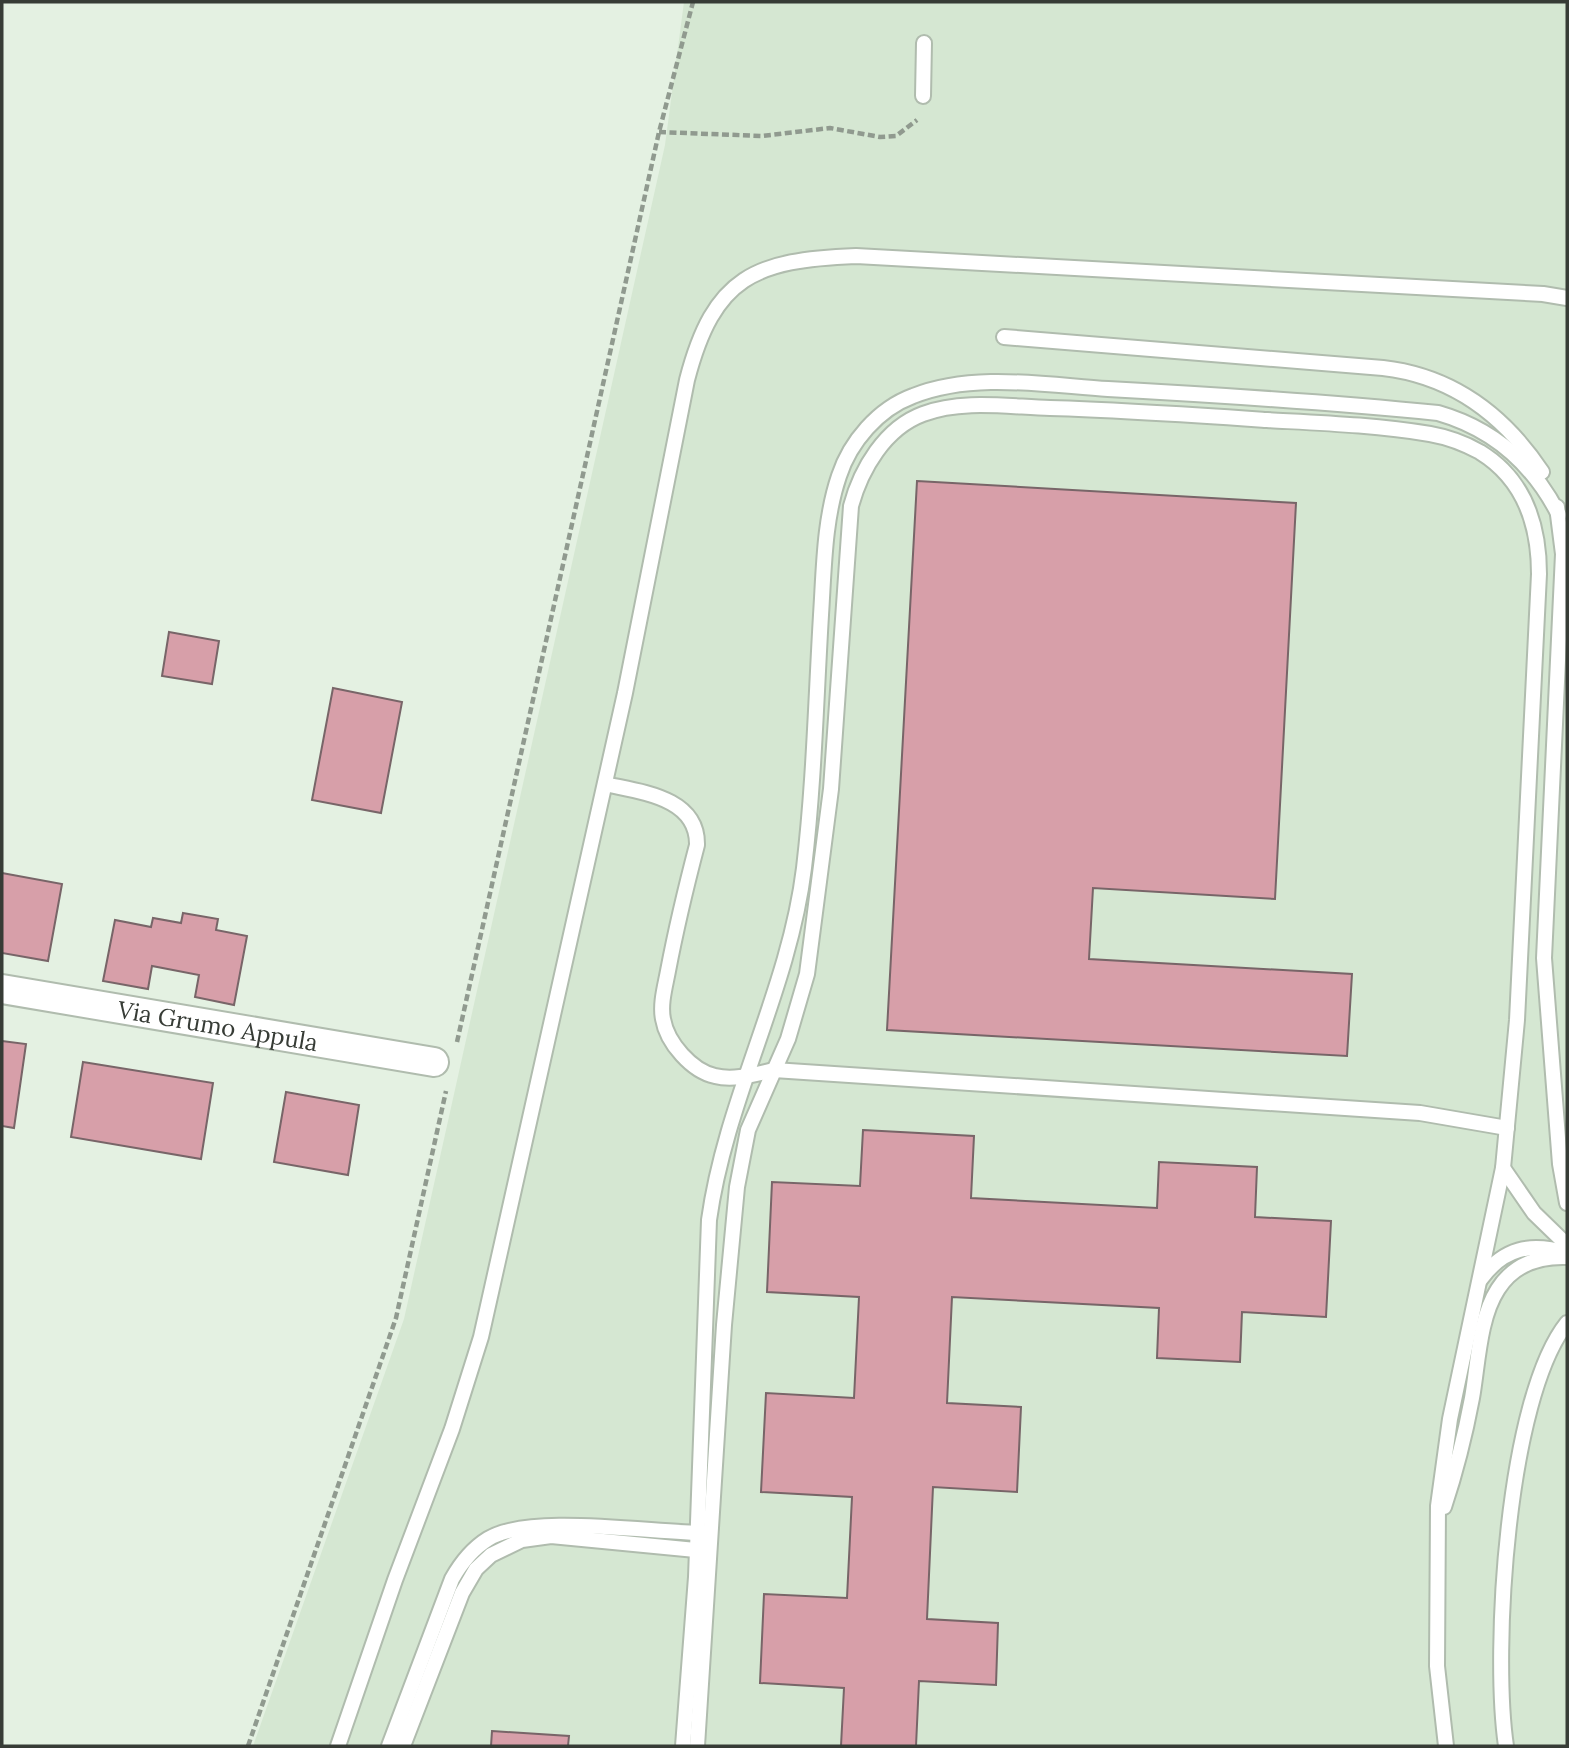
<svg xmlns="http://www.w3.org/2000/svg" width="1569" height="1748" font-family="Lora,serif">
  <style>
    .built { fill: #d5e7d2 }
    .building { fill: #d79fa9; stroke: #786568; stroke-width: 2 }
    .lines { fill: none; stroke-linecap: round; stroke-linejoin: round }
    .service-casing { stroke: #b0bcae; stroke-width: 18 }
    .minor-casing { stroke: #b0bcae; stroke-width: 32 }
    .path { stroke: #909a8f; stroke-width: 4.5; stroke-dasharray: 7 3.5; stroke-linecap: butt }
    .service { stroke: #fff; stroke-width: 14 }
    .minor { stroke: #fff; stroke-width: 28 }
    .labels { text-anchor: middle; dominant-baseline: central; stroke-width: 6; stroke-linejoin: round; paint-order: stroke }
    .street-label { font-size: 24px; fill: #373c36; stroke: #f1feef }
  </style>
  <rect width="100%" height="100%" fill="#e4f1e2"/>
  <path class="built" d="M 684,2 L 1567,2 L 1567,1746 L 253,1746 L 404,1319 L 665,145 Z"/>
  <g class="building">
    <path d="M 917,481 L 1296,503 L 1275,899 L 1093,888 L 1089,959 L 1352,974 L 1347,1056 L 887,1030 Z"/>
    <path d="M 169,632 L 219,641 L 212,684 L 162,676 Z"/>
    <path d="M 333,688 L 402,702 L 381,813 L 312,800 Z"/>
    <path d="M 2,873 L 62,884 L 48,961 L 2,953 Z"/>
    <path d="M 183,913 L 218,919 L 216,930 L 247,936 L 234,1005 L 195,997 L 199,975 L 152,966 L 148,989 L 103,981 L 115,920 L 151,927 L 153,918 L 181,923 Z"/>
    <path d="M 2,1041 L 26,1044 L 14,1128 L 2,1126 Z"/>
    <path d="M 83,1062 L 213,1083 L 201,1159 L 71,1137 Z"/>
    <path d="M 286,1092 L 359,1105 L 348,1175 L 274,1162 Z"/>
    <path d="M 863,1130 L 974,1136 L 971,1198 L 1157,1208 L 1159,1162 L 1257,1167 L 1255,1217 L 1331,1221 L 1326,1317 L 1242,1312 L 1240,1362 L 1157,1358 L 1159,1308 L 952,1297 L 947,1403 L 1021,1407 L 1017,1492 L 933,1487 L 927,1619 L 998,1623 L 996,1685 L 919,1681 L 916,1746 L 841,1746 L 844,1688 L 760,1683 L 764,1594 L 847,1598 L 852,1497 L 761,1492 L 766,1393 L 854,1398 L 859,1297 L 767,1292 L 772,1182 L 860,1186 Z"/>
    <path d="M 492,1731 L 569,1736 L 568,1746 L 491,1746 Z"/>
  </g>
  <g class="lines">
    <g class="service-casing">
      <g id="service">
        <path d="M 923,96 L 924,43"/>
        <path d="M 1004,337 L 1383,368 C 1452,376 1504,415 1542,472"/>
        <path d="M 1557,507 L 1563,554 L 1544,958 L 1560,1164 L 1567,1203"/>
        <path d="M 605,784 C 640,792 698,797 697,845 C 686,887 676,929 668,971 C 665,987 660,1004 663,1019 C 667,1043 692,1071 715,1076 C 734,1081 756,1074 774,1070 L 1420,1113 L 1507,1128"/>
        <path d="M 1503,1168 L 1534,1213 L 1567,1245"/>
        <path d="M 1480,1280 C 1503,1248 1531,1242 1566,1253"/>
        <path d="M 1444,1507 C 1456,1471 1465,1435 1472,1398 C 1478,1364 1479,1318 1498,1289 C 1514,1264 1540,1256 1567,1257"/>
        <path d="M 338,1746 L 395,1580 L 452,1429 L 481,1337 L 625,693 L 687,380 C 714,276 755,260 856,256 L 1543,294 L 1567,298"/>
        <path d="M 389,1746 L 452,1579 C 461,1563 472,1549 488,1539 C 530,1513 653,1533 705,1533"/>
        <path d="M 403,1746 L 462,1593 L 476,1569 L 491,1555 L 522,1540 L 551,1536 L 706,1551"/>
        <path d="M 683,1746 L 696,1577 L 709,1220 C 726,1098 789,990 804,868 C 814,784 816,699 821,615 C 824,569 824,520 839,476 C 850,442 878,409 913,396 C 973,372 1045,385 1108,389 C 1218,395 1328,402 1438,413 C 1494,429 1533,464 1559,515"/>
        <path d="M 697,1746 L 724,1325 L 737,1187 L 748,1130 L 788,1039 L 807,974 L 831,789 L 851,506 C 861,469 885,428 923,414 C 962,399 1010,407 1050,408 C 1122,410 1194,415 1267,420 C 1321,423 1376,425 1430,434 C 1447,437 1464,443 1480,452 C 1524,479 1539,525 1539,574 L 1517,1020 L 1503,1168 L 1450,1419 L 1438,1506 L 1437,1666 L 1446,1746"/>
        <path d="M 1506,1746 C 1492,1651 1507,1398 1567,1323"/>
      </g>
    </g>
    <g class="minor-casing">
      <g id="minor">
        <path id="s1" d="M 2,989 L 434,1062"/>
      </g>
    </g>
    <g class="path">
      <path d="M 659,132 L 762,136 L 830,128 L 880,137 L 896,136 L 917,120"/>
      <path d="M 457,1042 L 659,132 L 693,2"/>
      <path d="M 248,1746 L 396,1318 L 446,1091"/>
    </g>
    <use href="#service" class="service"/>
    <use href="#minor" class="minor"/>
  </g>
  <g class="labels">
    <g class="street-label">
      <text stroke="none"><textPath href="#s1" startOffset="219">Via Grumo Appula</textPath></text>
    </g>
  </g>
  <rect width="1569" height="1748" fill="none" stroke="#373c36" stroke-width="7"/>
</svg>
